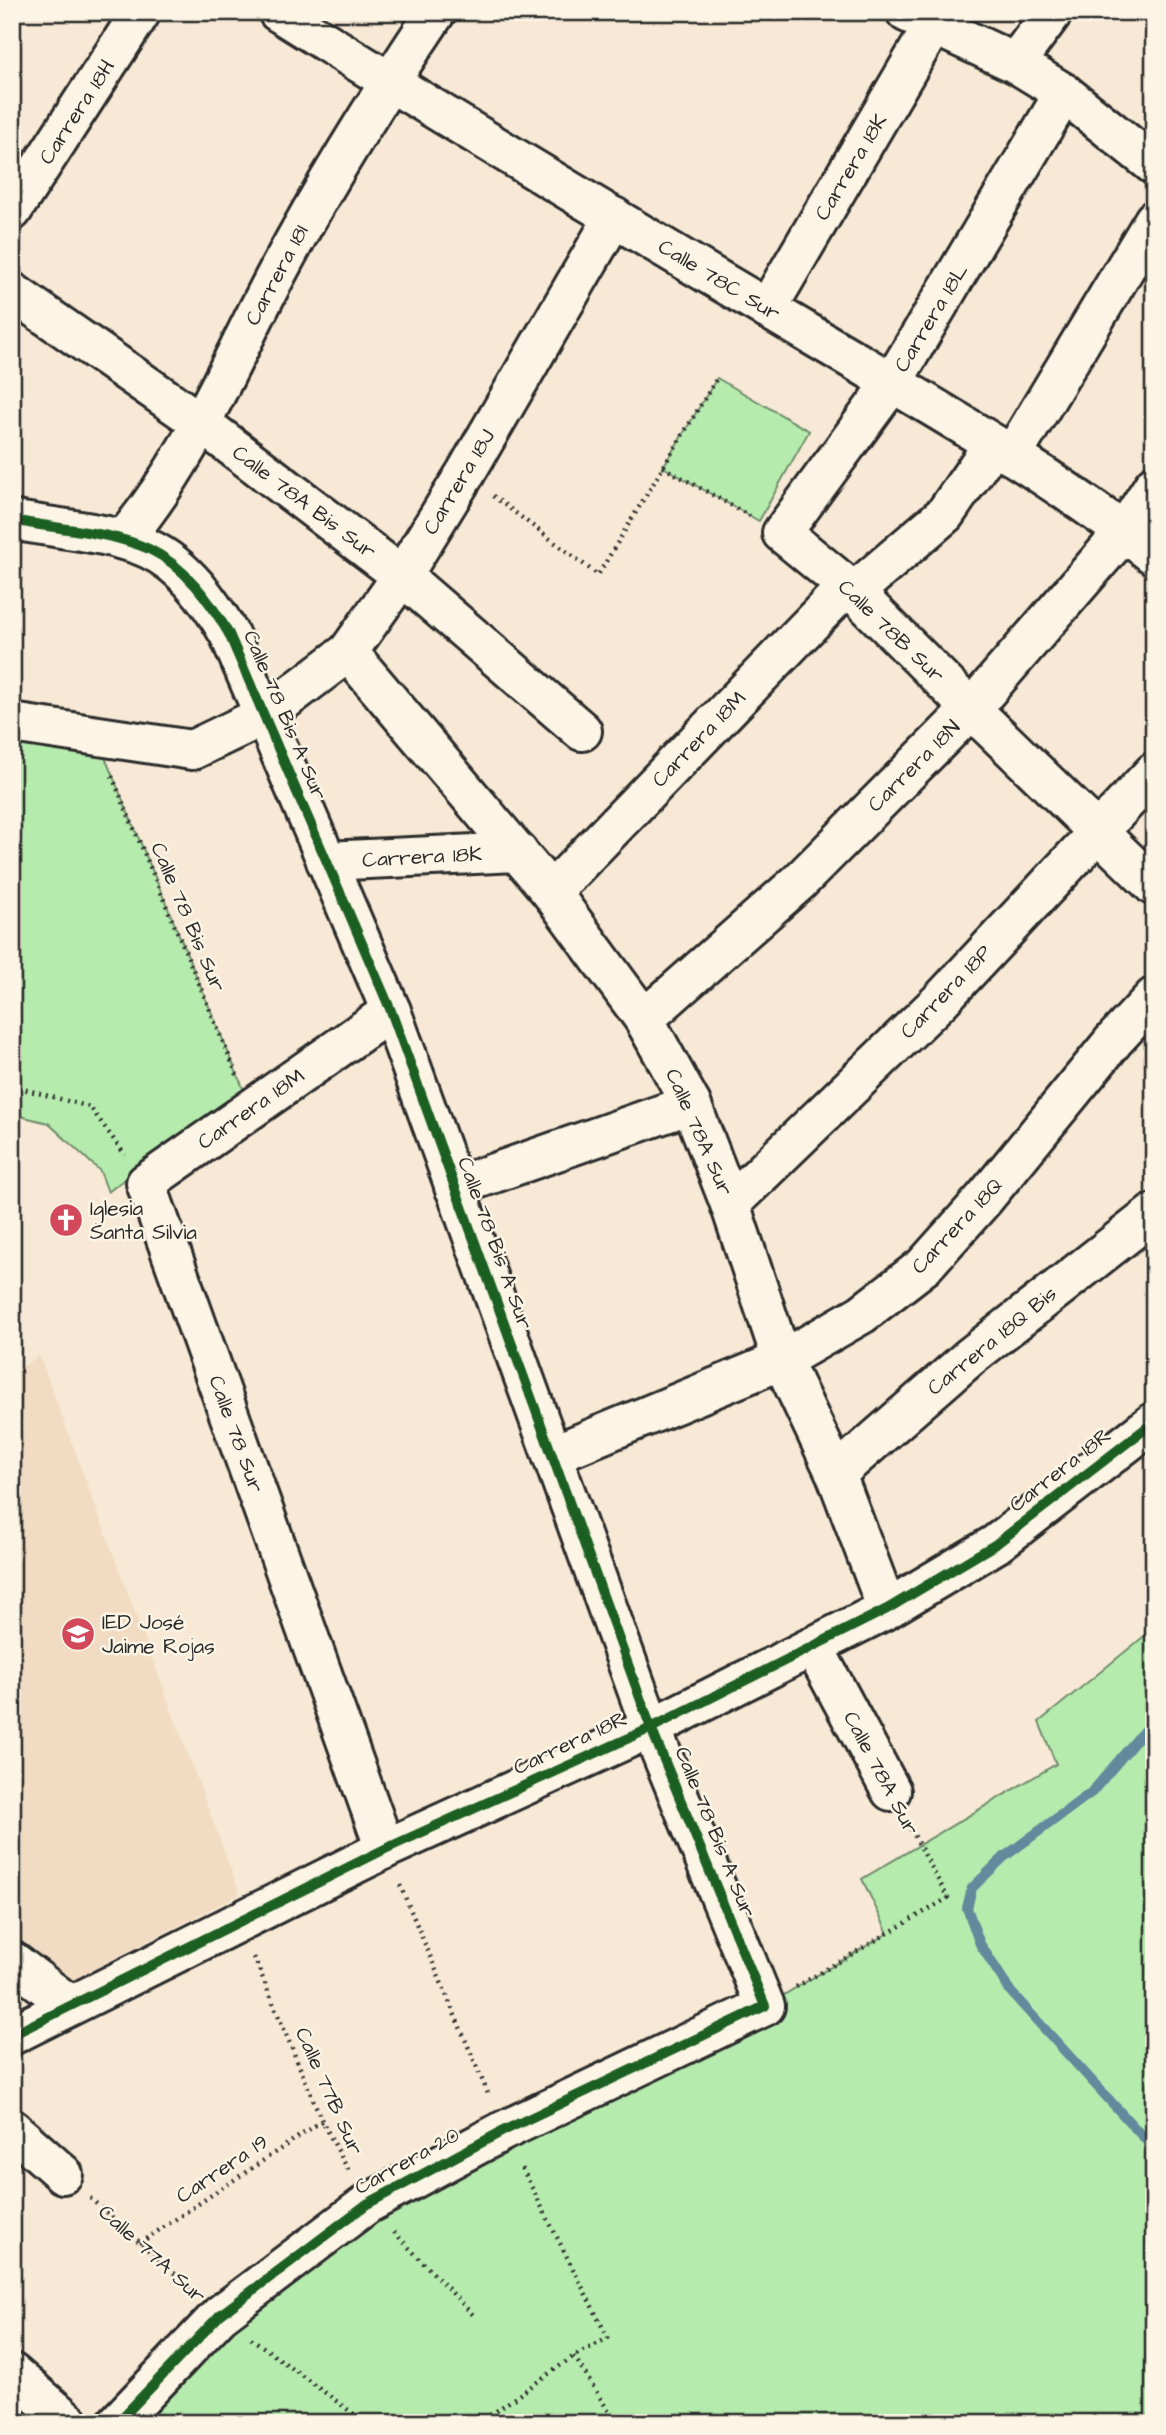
<svg xmlns="http://www.w3.org/2000/svg" width="1166" height="2435" font-family="'Architects Daughter',sans-serif">
  <style>
    .built { fill: #f1dbc2 }
    .green { fill: #b5ecae; stroke: #708c6c; stroke-width: 2 }
    .lines { fill: none; stroke-linecap: round; stroke-linejoin: round }
    .stream { stroke: #62899c; stroke-width: 10 }
    .minor-casing { stroke: #2b2b2b; stroke-width: 44 }
    .tertiary-casing { stroke: #2b2b2b; stroke-width: 44 }
    .path { stroke: #2b2b2b; stroke-width: 4.5; stroke-dasharray: 2 5; stroke-linecap: butt }
    .minor { stroke: #fcf5e5; stroke-width: 38 }
    .tertiary { stroke: #fcf5e5; stroke-width: 38 }
    .cycleway-casing { stroke: #fcf5e5; stroke-width: 15 }
    .cycleway { stroke: #1b5e20; stroke-width: 10 }
    .labels { text-anchor: middle; dominant-baseline: central; stroke-width: 5; stroke-linejoin: round; paint-order: stroke }
    .street-label { font-size: 21px; fill: #2b2b2b; stroke: #fcf5e5 }
    .poi-label { font-size: 21px; fill: #2b2b2b; stroke: #fcf5e5; text-anchor: start }
  </style>
  <rect width="100%" height="100%" fill="#f7e9d5"/>
  <filter id="ink" filterUnits="userSpaceOnUse"><feTurbulence type="fractalNoise" baseFrequency=".0143" numOctaves="2"/><feDisplacementMap in="SourceGraphic" scale="14" xChannelSelector="R" yChannelSelector="G"/><feConvolveMatrix kernelMatrix="1 2 1 2 8 2 1 2 1" color-interpolation-filters="sRGB"/></filter>
  <g filter="url(#ink)">
    <path class="built" d="M 39,1355 L 240,1894 L 66,1983 L 12,1942 L 12,1375 Z"/>
    <g class="green">
      <path d="M 717,378 L 809,431 L 759,521 L 663,467 Z"/>
      <path d="M 12,723 L 96,736 L 246,1095 L 136,1170 L 108,1192 L 100,1171 L 48,1123 L 12,1114 Z"/>
      <path d="M 1154,1628 L 1154,2423 L 117,2423 L 367,2204 L 765,2006 L 888,1933 L 862,1879 L 1056,1764 L 1039,1722 Z"/>
    </g>
    <g class="lines">
      <path class="stream" d="M 1154,1719 L 1092,1792 L 1004,1857 L 972,1888 L 967,1908 L 980,1944 L 1011,1992 L 1154,2149"/>
      <g class="minor-casing">
        <g id="minor">
          <path d="M 278,12 C 451,121 627,226 803,330 C 922,401 1045,469 1154,555"/>
          <path d="M 906,12 L 1015,63 L 1064,93 L 1154,165"/>
          <path d="M 1015,63 L 1053,12"/>
          <path d="M 1064,93 L 892,383 L 782,533 L 854,592 L 971,709 L 1154,886"/>
          <path d="M 12,211 L 141,12"/>
          <path d="M 12,292 L 201,423 L 402,576 L 582,731"/>
          <path d="M 767,309 L 934,24"/>
          <path d="M 1012,456 L 1154,220"/>
          <path d="M 854,592 L 945,514 L 993,444"/>
          <path d="M 348,652 L 551,892 L 644,1019 L 691,1104 L 730,1204 L 782,1360 L 836,1474 L 887,1609"/>
          <path d="M 12,723 L 192,750 L 265,715 L 348,652 L 402,576 L 465,474 L 614,217"/>
          <path d="M 326,861 L 518,852"/>
          <path d="M 551,892 L 847,586"/>
          <path d="M 644,1019 L 799,882 L 971,709 L 1124,532 L 1154,485"/>
          <path d="M 454,1187 L 691,1104"/>
          <path d="M 730,1204 L 940,1001 L 1154,772"/>
          <path d="M 552,1455 L 782,1360 L 862,1314 L 924,1266 L 984,1199 L 1115,1039 L 1154,997"/>
          <path d="M 836,1474 L 970,1357 L 1154,1213"/>
          <path d="M 814,1648 L 891,1791"/>
          <path d="M 385,1849 L 146,1183 L 391,1011"/>
          <path d="M 12,1961 L 70,2005"/>
          <path d="M 12,2129 L 63,2174"/>
          <path d="M 12,2373 L 70,2423"/>
          <path d="M 117,2423 L 220,2315 L 367,2204 L 503,2131 L 765,2006 L 651,1728"/>
        </g>
      </g>
      <g class="tertiary-casing">
        <g id="tertiary">
          <path d="M 12,520 C 56,529 109,531 149,549 C 185,566 210,601 229,634 L 391,1011 L 651,1728"/>
          <path d="M 123,540 C 189,463 228,366 275,277 C 323,186 378,98 436,12"/>
          <path d="M 12,2035 L 385,1849 L 651,1728 L 887,1609 L 996,1544 L 1154,1422"/>
        </g>
      </g>
      <g class="path">
        <path d="M 663,467 L 750,516"/>
        <path d="M 493,496 L 598,575 L 717,378"/>
        <path d="M 112,776 L 237,1075"/>
        <path d="M 12,1086 L 90,1107 L 125,1155"/>
        <path d="M 400,1885 L 489,2096"/>
        <path d="M 254,1957 L 322,2121 L 350,2173"/>
        <path d="M 796,1987 L 948,1898 L 908,1824"/>
        <path d="M 90,2198 L 193,2290"/>
        <path d="M 394,2232 L 476,2318"/>
        <path d="M 140,2243 L 322,2121"/>
        <path d="M 251,2338 L 366,2423"/>
        <path d="M 574,2356 L 616,2423"/>
        <path d="M 479,2423 L 574,2356 L 608,2338 L 520,2164"/>
      </g>
      <use href="#minor" class="minor"/>
      <use href="#tertiary" class="tertiary"/>
      <g class="cycleway-casing">
        <g id="cycleway">
          <path d="M 12,520 C 56,529 109,531 149,549 C 185,566 210,601 229,634 L 391,1011 L 651,1728 L 765,2006 L 503,2131 L 367,2204 L 220,2315 L 117,2423"/>
          <path d="M 12,2035 L 385,1849 L 651,1728 L 887,1609 L 996,1544 L 1154,1422"/>
        </g>
      </g>
      <use href="#cycleway" class="cycleway"/>
    </g>
  </g>
  <defs>
    <g id="church-disc" transform="scale(1.75)"><circle r="9.5" fill="#d1495b" stroke="#fcf5e5"/><path d="M-1.2-6h2.4v3.5h3.3v2.4h-3.3V6h-2.4V-.1h-3.3v-2.4h3.3Z" fill="#fff"/></g>
    <g id="school-disc" transform="scale(1.75)"><circle r="9.5" fill="#d1495b" stroke="#fcf5e5"/><path d="M0-5L7-2L0 1L-7-2ZM-4 1L0 2.5L4 1V4Q0 6-4 4Z" fill="#fff"/></g>
  </defs>
  <g fill-rule="evenodd">
    <use href="#church-disc" x="66" y="1220"/>
    <use href="#school-disc" x="78" y="1634"/>
  </g>
  <g class="labels">
    <g class="street-label">
      <text transform="translate(77 112) rotate(-57)">Carrera 18H</text>
      <text transform="translate(851 167) rotate(-59)">Carrera 18K</text>
      <text transform="translate(277 275) rotate(-62)">Carrera 18I</text>
      <text transform="translate(719 280) rotate(31)">Calle 78C Sur</text>
      <text transform="translate(931 318) rotate(-59)">Carrera 18L</text>
      <text transform="translate(459 482) rotate(-59)">Carrera 18J</text>
      <text transform="translate(304 502) rotate(37)">Calle 78A Bis Sur</text>
      <text transform="translate(891 631) rotate(44)">Calle 78B Sur</text>
      <text transform="translate(285 715) rotate(67)">Calle 78 Bis A Sur</text>
      <text transform="translate(699 739) rotate(-46)">Carrera 18M</text>
      <text transform="translate(914 766) rotate(-45)">Carrera 18N</text>
      <text transform="translate(422 857) rotate(-3)">Carrera 18K</text>
      <text transform="translate(188 917) rotate(67)">Calle 78 Bis Sur</text>
      <text transform="translate(946 992) rotate(-46)">Carrera 18P</text>
      <text transform="translate(251 1109) rotate(-35)">Carrera 18M</text>
      <text transform="translate(699 1132) rotate(66)">Calle 78A Sur</text>
      <text transform="translate(957 1226) rotate(-47)">Carrera 18Q</text>
      <text transform="translate(495 1243) rotate(70)">Calle 78 Bis A Sur</text>
      <text transform="translate(992 1341) rotate(-39)">Carrera 18Q Bis</text>
      <text transform="translate(236 1434) rotate(70)">Calle 78 Sur</text>
      <text transform="translate(1060 1470) rotate(-38)">Carrera 18R</text>
      <text transform="translate(570 1743) rotate(-25)">Carrera 18R</text>
      <text transform="translate(881 1773) rotate(62)">Calle 78A Sur</text>
      <text transform="translate(715 1832) rotate(68)">Calle 78 Bis A Sur</text>
      <text transform="translate(329 2091) rotate(66)">Calle 77B Sur</text>
      <text transform="translate(407 2161) rotate(-29)">Carrera 20</text>
      <text transform="translate(222 2169) rotate(-34)">Carrera 19</text>
      <text transform="translate(152 2254) rotate(42)">Calle 77A Sur</text>
    </g>
    <g class="poi-label">
      <text x="90" y="1208">Iglesia<tspan x="90" dy="24">Santa Silvia</tspan></text>
      <text x="102" y="1622">IED José<tspan x="102" dy="24">Jaime Rojas</tspan></text>
    </g>
  </g>
  <rect width="1166" height="2435" fill="none" stroke="#fcf5e5" stroke-width="42"/>
  <rect x="21" y="21" width="1124" height="2393" fill="none" stroke="#2b2b2b" stroke-width="2.5" filter="url(#ink)"/>
</svg>
